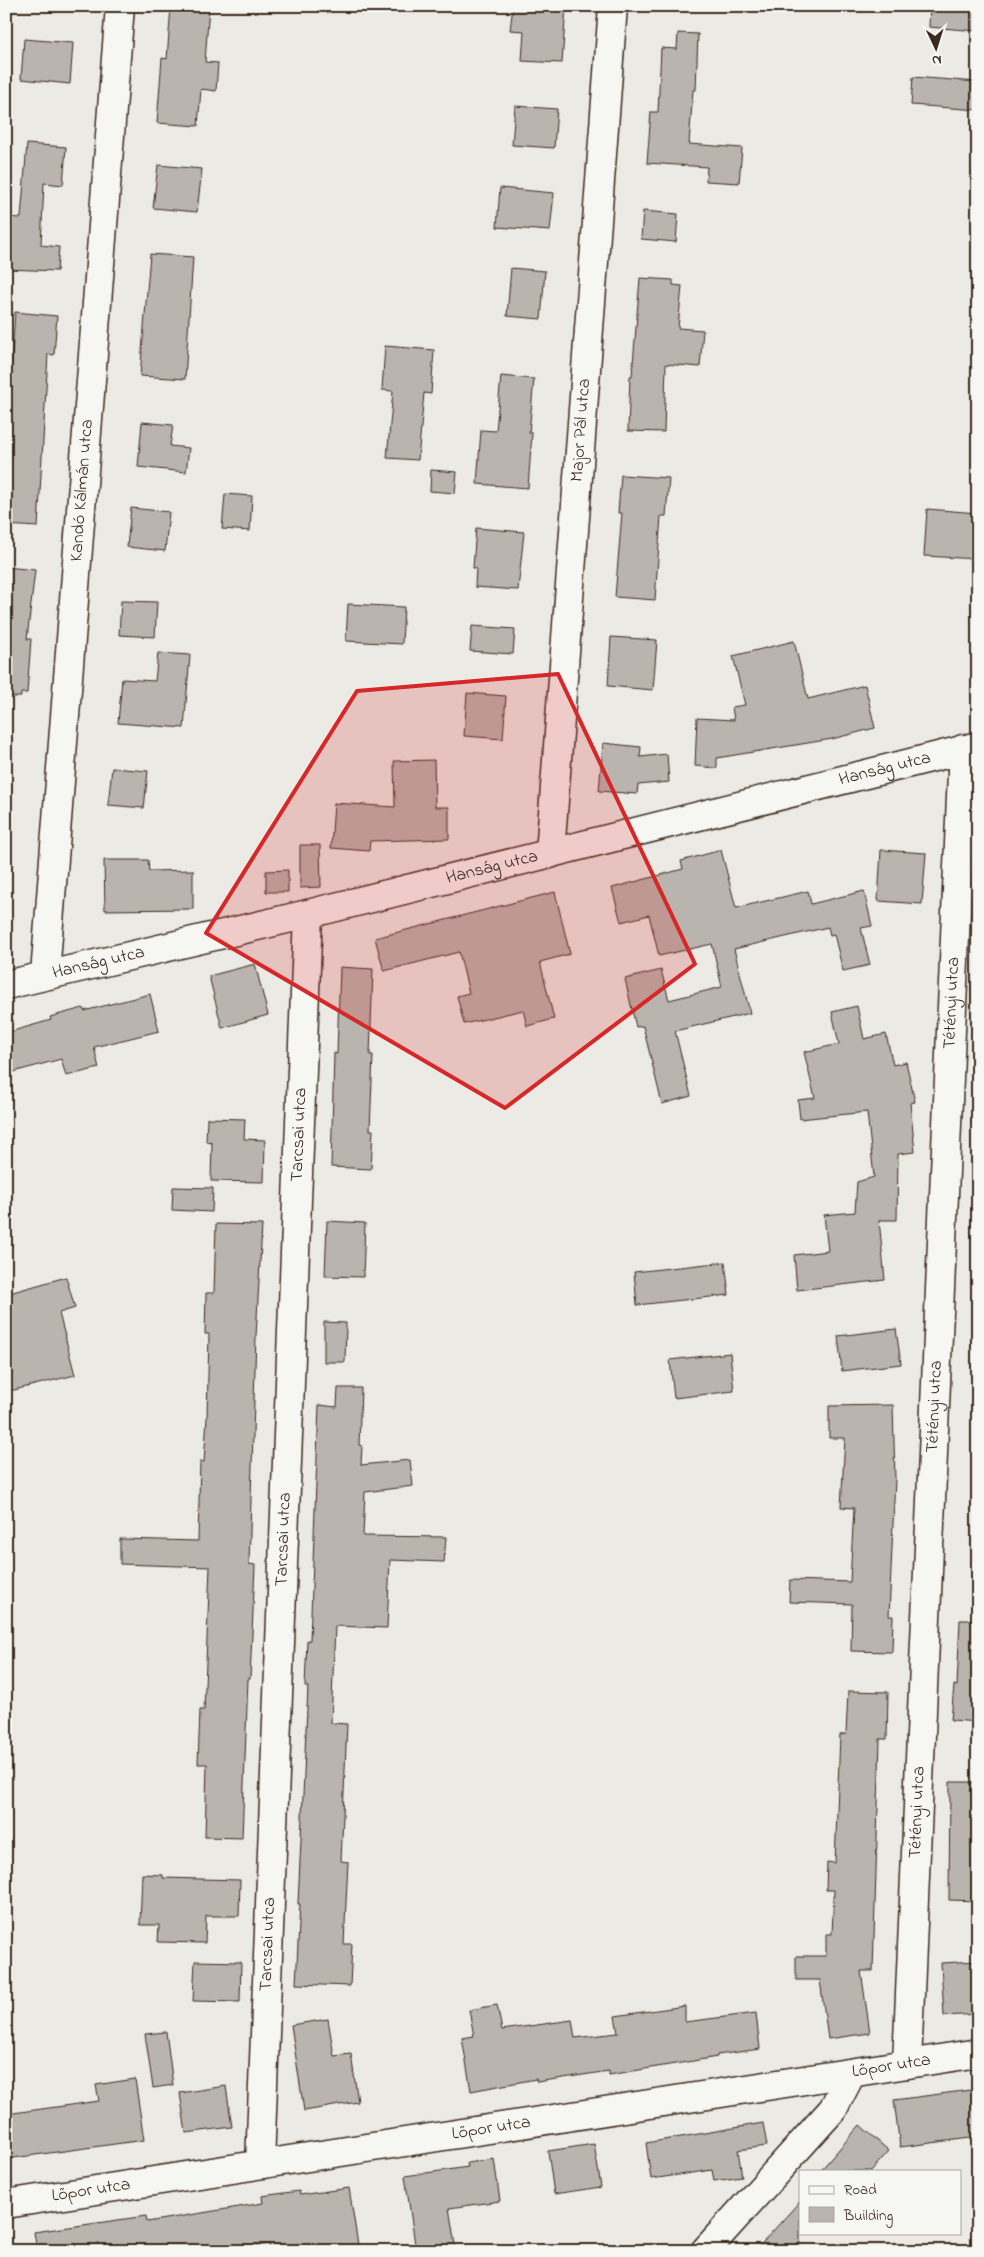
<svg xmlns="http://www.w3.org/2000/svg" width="984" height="2257" font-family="'Indie Flower',sans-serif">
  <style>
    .building { fill: #bab4ae; stroke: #3b2a1e }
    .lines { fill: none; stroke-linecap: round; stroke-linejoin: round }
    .minor-casing { stroke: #3b2a1e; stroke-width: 31 }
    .minor { stroke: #f6f6f2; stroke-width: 28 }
    .marked { fill: #d62828; fill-opacity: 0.2; stroke: #d62828; stroke-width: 4; stroke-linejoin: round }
    .labels { text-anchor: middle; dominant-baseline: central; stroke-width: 4; stroke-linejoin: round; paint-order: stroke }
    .street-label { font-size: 18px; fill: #3b2a1e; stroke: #f6f6f2 }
  </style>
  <rect width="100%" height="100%" fill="#ebeae5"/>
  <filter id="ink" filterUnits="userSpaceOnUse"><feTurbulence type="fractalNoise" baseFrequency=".02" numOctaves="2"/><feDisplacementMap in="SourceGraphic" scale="10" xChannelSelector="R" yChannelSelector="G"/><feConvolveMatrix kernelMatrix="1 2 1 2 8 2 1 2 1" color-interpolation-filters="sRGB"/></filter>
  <g filter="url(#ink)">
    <g class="building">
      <path d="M 171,6 L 209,6 L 205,62 L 218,63 L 216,91 L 201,89 L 198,126 L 157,123 L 162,58 L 167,59 Z"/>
      <path d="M 513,6 L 566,6 L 562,63 L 522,61 L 524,31 L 510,30 Z"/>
      <path d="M 930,6 L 978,6 L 978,31 L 929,27 Z"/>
      <path d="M 678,33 L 698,34 L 696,90 L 693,90 L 689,144 L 742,148 L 739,183 L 706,181 L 707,167 L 647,163 L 651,112 L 658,112 L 661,48 L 677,49 Z"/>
      <path d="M 24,39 L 73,43 L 70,84 L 21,79 Z"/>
      <path d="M 913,77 L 978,82 L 978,110 L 911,105 Z"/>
      <path d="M 515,106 L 557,109 L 554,148 L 512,145 Z"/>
      <path d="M 27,144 L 66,147 L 63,185 L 44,183 L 41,245 L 59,247 L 57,271 L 6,269 L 6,217 L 21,218 Z"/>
      <path d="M 158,165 L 202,169 L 197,212 L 153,208 Z"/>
      <path d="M 500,188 L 554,193 L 550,231 L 497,227 Z"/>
      <path d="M 643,211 L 678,214 L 676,242 L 641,239 Z"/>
      <path d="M 150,254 L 193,257 L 185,379 L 140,376 Z"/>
      <path d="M 511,268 L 545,271 L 541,319 L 507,316 Z"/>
      <path d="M 640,278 L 673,280 L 673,285 L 682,286 L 678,328 L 703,330 L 700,367 L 666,364 L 664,432 L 628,431 L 630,376 L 632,376 Z"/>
      <path d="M 15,312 L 57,316 L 54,355 L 48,354 L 38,527 L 6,525 L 6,383 L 10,383 Z"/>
      <path d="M 385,346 L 434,350 L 431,394 L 424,393 L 418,460 L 387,458 L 393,391 L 382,390 Z"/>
      <path d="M 501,376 L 534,379 L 529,433 L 532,433 L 528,488 L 477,484 L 481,430 L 496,431 Z"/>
      <path d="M 142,422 L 173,425 L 170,446 L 189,448 L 186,472 L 138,467 Z"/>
      <path d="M 431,470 L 457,472 L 455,493 L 430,491 Z"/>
      <path d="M 621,475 L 669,478 L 666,516 L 661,516 L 655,600 L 615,597 L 622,513 L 618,513 Z"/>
      <path d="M 225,494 L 252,496 L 250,531 L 222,529 Z"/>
      <path d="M 131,508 L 169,512 L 165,551 L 127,547 Z"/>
      <path d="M 927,509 L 978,513 L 978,559 L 924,556 Z"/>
      <path d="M 476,528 L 524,532 L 518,590 L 475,587 L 476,568 L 473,568 Z"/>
      <path d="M 6,567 L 35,570 L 27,639 L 31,639 L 27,693 L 21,693 L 21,697 L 6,697 Z"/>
      <path d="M 121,601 L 157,602 L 155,637 L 119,635 Z"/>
      <path d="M 348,604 L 404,607 L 402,644 L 346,641 Z"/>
      <path d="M 472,626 L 515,629 L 513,654 L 470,651 Z"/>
      <path d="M 611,637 L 657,640 L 653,690 L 608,686 Z"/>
      <path d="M 794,641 L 808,699 L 865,685 L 875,728 L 832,739 L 717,758 L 717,768 L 695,766 L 697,718 L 734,720 L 732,707 L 745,705 L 733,656 Z"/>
      <path d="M 158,653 L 190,655 L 184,728 L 118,723 L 122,679 L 155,681 Z"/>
      <path d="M 467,693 L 506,696 L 503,739 L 464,736 Z"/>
      <path d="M 603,743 L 641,747 L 640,757 L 667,754 L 669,782 L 638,785 L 637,794 L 599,791 Z"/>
      <path d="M 434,760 L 435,807 L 449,807 L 449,839 L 370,841 L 369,851 L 331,848 L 334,803 L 395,807 L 394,761 Z"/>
      <path d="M 112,768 L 148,771 L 144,808 L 108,805 Z"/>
      <path d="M 300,845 L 320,845 L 321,887 L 300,888 Z"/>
      <path d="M 721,850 L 736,908 L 808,891 L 811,904 L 864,891 L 872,926 L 861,928 L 870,965 L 843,971 L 834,934 L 830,935 L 828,927 L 734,949 L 750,1013 L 675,1031 L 691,1096 L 662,1104 L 643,1026 L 636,1027 L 625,979 L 661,970 L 669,1000 L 722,987 L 712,944 L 659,956 L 649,915 L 621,922 L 612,888 L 683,869 L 681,861 Z"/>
      <path d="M 881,850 L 926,853 L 922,904 L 878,901 Z"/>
      <path d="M 104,860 L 148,860 L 149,871 L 193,870 L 193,909 L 105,910 Z"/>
      <path d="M 288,870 L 288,892 L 266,892 L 266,871 Z"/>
      <path d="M 555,892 L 570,954 L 540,962 L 554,1019 L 527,1026 L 523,1010 L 464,1024 L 457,996 L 469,993 L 459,952 L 384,971 L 375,938 Z"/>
      <path d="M 255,964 L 268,1015 L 222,1028 L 209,976 Z"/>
      <path d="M 340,967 L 373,969 L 370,1055 L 373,1055 L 370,1130 L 373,1130 L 371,1169 L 331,1167 L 334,1053 L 337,1054 Z"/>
      <path d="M 150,994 L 159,1031 L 94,1047 L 99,1068 L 66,1076 L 61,1059 L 6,1074 L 6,1033 L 51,1020 L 50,1017 L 83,1008 L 84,1011 Z"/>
      <path d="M 857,1006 L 864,1039 L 886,1034 L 893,1065 L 906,1062 L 915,1102 L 910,1103 L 915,1152 L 898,1154 L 897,1220 L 879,1220 L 885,1280 L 797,1290 L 794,1255 L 828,1251 L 824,1215 L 855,1212 L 857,1182 L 874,1177 L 867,1112 L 800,1119 L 798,1100 L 815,1098 L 804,1052 L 839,1044 L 832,1012 Z"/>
      <path d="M 207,1118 L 245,1119 L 244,1139 L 265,1140 L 264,1182 L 211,1181 L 212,1143 L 206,1142 Z"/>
      <path d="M 173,1187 L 213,1188 L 212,1212 L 172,1210 Z"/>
      <path d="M 327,1221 L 365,1223 L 363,1277 L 325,1276 Z"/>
      <path d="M 216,1224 L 262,1225 L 256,1336 L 249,1564 L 255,1565 L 250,1679 L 248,1679 L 242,1838 L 205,1837 L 207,1764 L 198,1764 L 200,1710 L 204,1710 L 210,1567 L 120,1564 L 120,1539 L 198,1541 L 200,1462 L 204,1462 L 207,1418 L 209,1334 L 205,1334 L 206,1293 L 214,1293 Z"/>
      <path d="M 725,1262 L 729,1295 L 637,1305 L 634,1272 Z"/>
      <path d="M 66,1277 L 75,1308 L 59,1313 L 75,1375 L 6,1392 L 6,1294 Z"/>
      <path d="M 324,1322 L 346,1323 L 345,1362 L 324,1362 Z"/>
      <path d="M 896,1329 L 901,1364 L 842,1371 L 838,1336 Z"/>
      <path d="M 730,1353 L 734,1391 L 674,1398 L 670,1360 Z"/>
      <path d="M 338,1388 L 361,1388 L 359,1445 L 362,1446 L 361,1465 L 410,1460 L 413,1486 L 365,1492 L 363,1536 L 446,1537 L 444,1562 L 390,1560 L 387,1628 L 335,1626 L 331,1723 L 347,1724 L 341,1861 L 348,1862 L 344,1944 L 352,1944 L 350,1986 L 296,1984 L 300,1904 L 298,1904 L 308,1687 L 305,1687 L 307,1640 L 310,1640 L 319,1405 L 337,1407 Z"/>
      <path d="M 893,1405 L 895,1478 L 889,1616 L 893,1616 L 892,1652 L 851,1651 L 852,1604 L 789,1602 L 790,1580 L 850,1582 L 854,1508 L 841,1507 L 845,1438 L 829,1438 L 829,1406 Z"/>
      <path d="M 960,1620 L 978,1620 L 978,1722 L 951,1720 L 954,1685 L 957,1686 Z"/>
      <path d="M 848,1691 L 888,1692 L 887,1739 L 880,1739 L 873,1971 L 861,1971 L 870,2033 L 828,2039 L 820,1980 L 796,1980 L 796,1956 L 826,1956 L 826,1934 L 832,1934 L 834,1890 L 826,1890 L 827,1862 L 835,1863 L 840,1735 L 846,1734 Z"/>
      <path d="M 950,1782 L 978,1782 L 978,1901 L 949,1900 Z"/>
      <path d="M 142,1874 L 163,1875 L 163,1878 L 240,1880 L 239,1916 L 206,1916 L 205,1943 L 158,1942 L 159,1925 L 140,1925 Z"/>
      <path d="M 195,1961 L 241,1962 L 240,2002 L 193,2001 Z"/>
      <path d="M 978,1961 L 978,2014 L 944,2016 L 941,1963 Z"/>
      <path d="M 497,2005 L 502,2030 L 572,2020 L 575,2038 L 618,2033 L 615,2016 L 685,2006 L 685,2022 L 756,2013 L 760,2049 L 717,2055 L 717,2057 L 609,2075 L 609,2071 L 537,2082 L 536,2079 L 471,2091 L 462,2038 L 474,2036 L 469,2010 Z"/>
      <path d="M 328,2019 L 334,2056 L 351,2054 L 358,2102 L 304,2111 L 291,2025 Z"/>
      <path d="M 166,2032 L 173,2085 L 153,2088 L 145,2034 Z"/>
      <path d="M 135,2079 L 144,2140 L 6,2159 L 6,2114 L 99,2101 L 96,2085 Z"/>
      <path d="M 226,2086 L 232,2127 L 186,2133 L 180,2093 Z"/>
      <path d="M 978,2089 L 978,2137 L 900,2147 L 894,2100 Z"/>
      <path d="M 763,2123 L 767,2146 L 738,2150 L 742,2177 L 714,2181 L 712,2170 L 651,2179 L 646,2143 Z"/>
      <path d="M 860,2125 L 889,2151 L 871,2171 L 820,2171 Z"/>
      <path d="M 594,2144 L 601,2187 L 554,2194 L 548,2151 Z"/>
      <path d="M 494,2159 L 500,2201 L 449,2208 L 456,2251 L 416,2251 L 405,2176 L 468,2167 L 467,2163 Z"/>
      <path d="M 349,2188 L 359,2251 L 270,2251 L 269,2244 L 227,2251 L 37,2251 L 34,2232 L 146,2216 L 147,2222 L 263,2203 L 262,2196 L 299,2191 L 300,2195 Z"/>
      <path d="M 800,2201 L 800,2251 L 755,2251 Z"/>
    </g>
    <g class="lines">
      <g class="minor-casing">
        <g id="minor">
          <path id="s1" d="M 550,854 L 613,6"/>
          <path id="s2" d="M 45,975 L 120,6"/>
          <path id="s3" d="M 6,985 L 308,914 L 978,746"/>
          <path id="s4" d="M 907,2064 L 963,749"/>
          <path id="s5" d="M 260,2164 L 308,914"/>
          <path id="s6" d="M 6,2204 L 978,2053"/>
          <path d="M 705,2251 L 833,2109 L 851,2074"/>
        </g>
      </g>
      <use href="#minor" class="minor"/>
    </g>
  </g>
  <path class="marked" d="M 558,674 L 695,964 L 505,1108 L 206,933 L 357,691 Z"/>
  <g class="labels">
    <g class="street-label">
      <text stroke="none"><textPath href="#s1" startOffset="425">Major Pál utca</textPath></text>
      <text stroke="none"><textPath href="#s2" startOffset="486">Kandó Kálmán utca</textPath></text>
      <text stroke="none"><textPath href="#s3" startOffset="905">Hanság utca</textPath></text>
      <text stroke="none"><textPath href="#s3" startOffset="500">Hanság utca</textPath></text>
      <text stroke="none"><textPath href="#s3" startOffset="95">Hanság utca</textPath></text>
      <text stroke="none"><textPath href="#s4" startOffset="1062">Tétényi utca</textPath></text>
      <text stroke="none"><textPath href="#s5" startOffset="1030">Tarcsai utca</textPath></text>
      <text stroke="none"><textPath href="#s4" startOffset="658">Tétényi utca</textPath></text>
      <text stroke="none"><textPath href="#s5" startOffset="625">Tarcsai utca</textPath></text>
      <text stroke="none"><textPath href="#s4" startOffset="252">Tétényi utca</textPath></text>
      <text stroke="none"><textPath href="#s5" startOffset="220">Tarcsai utca</textPath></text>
      <text stroke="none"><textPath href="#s6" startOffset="896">Lőpor utca</textPath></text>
      <text stroke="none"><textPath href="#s6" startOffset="491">Lőpor utca</textPath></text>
      <text stroke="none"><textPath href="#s6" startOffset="86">Lőpor utca</textPath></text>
    </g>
  </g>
  <rect width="984" height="2257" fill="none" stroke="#f6f6f2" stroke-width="25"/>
  <rect x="12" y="12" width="959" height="2232" fill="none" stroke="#3b2a1e" stroke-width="2" filter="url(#ink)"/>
  <rect x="799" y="2170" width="162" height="65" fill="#f6f6f2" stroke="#aba49d"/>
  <rect x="809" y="2186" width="25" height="8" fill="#f6f6f2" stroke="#aba49d"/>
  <text x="844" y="2194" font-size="15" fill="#3b2a1e">Road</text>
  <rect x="809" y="2207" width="25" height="15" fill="#bab4ae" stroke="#aba49d"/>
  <text x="844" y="2220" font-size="15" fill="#3b2a1e">Building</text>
  <g transform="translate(936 48) rotate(176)" stroke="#f6f6f2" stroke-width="4" paint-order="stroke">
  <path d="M0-4L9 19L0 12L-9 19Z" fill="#3b2a1e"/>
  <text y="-8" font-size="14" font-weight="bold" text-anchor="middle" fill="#3b2a1e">N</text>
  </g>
</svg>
